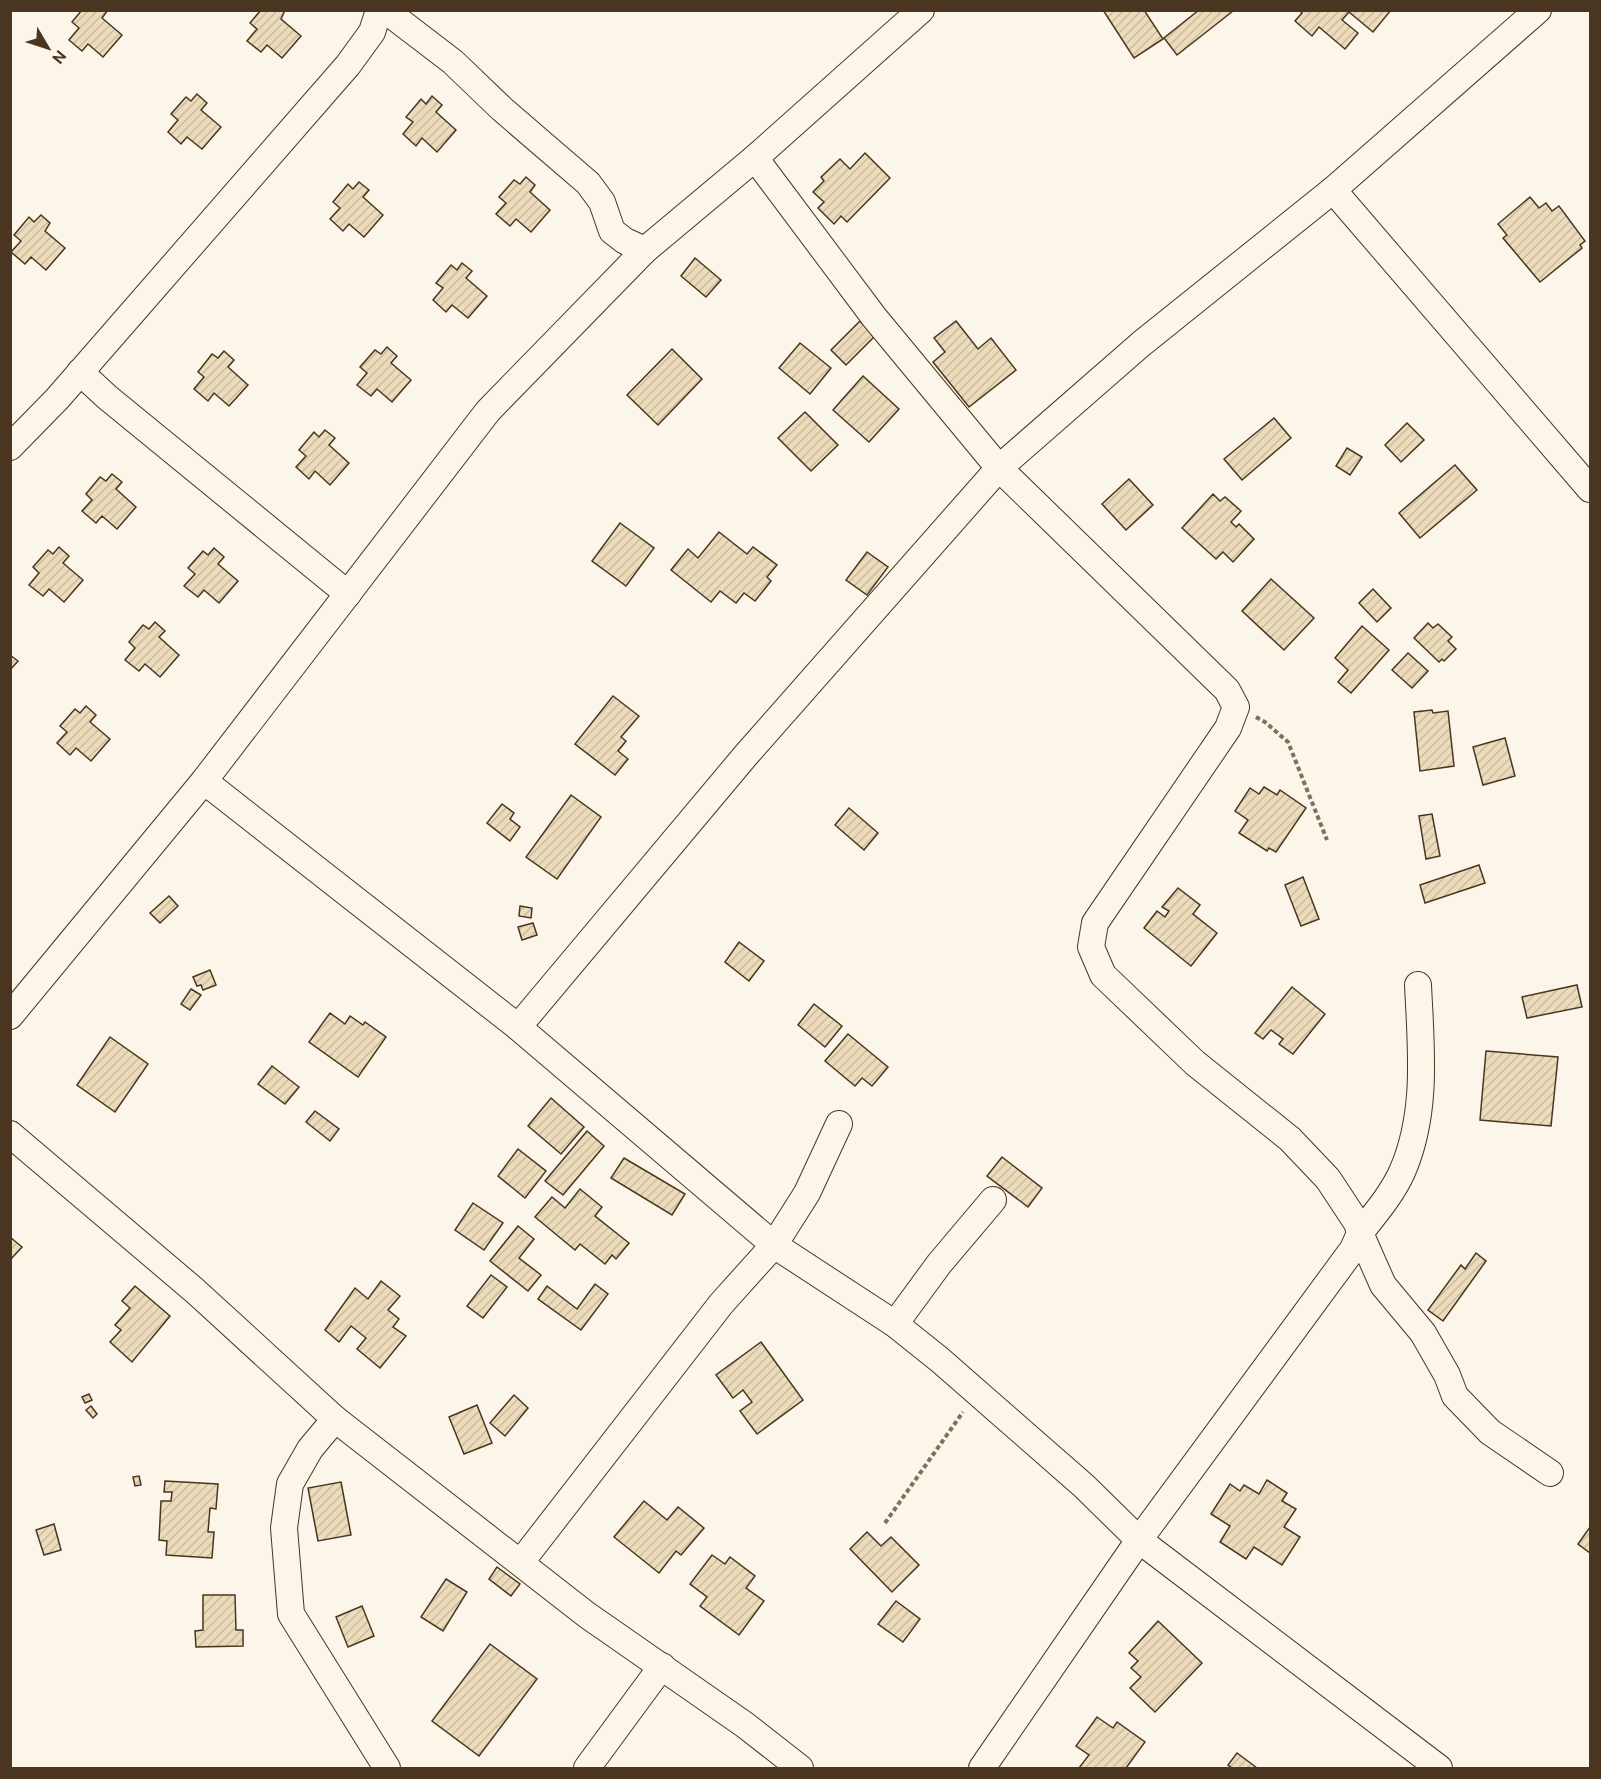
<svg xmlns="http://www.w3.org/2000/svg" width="1601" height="1779" font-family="Ubuntu,sans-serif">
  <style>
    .building { fill: url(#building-hatch); stroke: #4a3520; stroke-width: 1.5 }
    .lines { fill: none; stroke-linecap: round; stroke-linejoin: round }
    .minor-casing { stroke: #4a3520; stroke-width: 28 }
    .path { stroke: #7f6f5c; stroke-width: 4; stroke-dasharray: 4.5 3; stroke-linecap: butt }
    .minor { stroke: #fbf6e9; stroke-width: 26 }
  </style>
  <defs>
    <pattern id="building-hatch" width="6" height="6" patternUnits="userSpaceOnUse" patternTransform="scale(1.5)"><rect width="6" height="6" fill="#ecdcbc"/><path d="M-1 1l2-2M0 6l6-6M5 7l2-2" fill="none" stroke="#ccbda1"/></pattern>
  </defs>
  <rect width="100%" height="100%" fill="#fbf6e9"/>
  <g class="building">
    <path d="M 82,10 L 108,10 L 102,18 L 122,35 L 103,57 L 88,44 L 82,51 L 69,40 L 79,28 L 72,22 Z"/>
    <path d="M 261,10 L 285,10 L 281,19 L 301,36 L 282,58 L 267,45 L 261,52 L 247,41 L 257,29 L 250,23 Z"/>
    <path d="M 1103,10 L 1144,10 L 1163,39 L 1134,58 Z"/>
    <path d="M 1199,10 L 1233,11 L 1177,55 L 1164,38 Z"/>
    <path d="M 1299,10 L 1391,10 L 1373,32 L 1349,12 L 1342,20 L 1358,33 L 1345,49 L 1319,27 L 1312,36 L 1295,21 L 1302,13 Z"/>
    <path d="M 197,94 L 207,103 L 201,110 L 221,127 L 202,149 L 187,137 L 181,144 L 168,132 L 178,120 L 171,114 L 186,97 L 191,101 Z"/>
    <path d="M 432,96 L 442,105 L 436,112 L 456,130 L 437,152 L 422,138 L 416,146 L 403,134 L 413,122 L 406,117 L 421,99 L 426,104 Z"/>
    <path d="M 865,153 L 890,178 L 847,222 L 841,216 L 834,224 L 818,208 L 824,202 L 813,192 L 824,181 L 821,177 L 840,159 L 850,169 Z"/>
    <path d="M 526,177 L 535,185 L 530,192 L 550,210 L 531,232 L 516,219 L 510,226 L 496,214 L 506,203 L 499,197 L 514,180 L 520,184 Z"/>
    <path d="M 359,182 L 369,190 L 363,197 L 383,215 L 364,237 L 349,224 L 343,231 L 330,219 L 340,208 L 333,202 L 348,184 L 353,189 Z"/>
    <path d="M 1530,197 L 1539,208 L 1546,203 L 1552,211 L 1559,206 L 1585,241 L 1580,245 L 1582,248 L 1540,282 L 1503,238 L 1507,235 L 1498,224 Z"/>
    <path d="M 41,215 L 50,223 L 45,231 L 65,248 L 46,270 L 31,257 L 25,264 L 11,252 L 21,241 L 14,235 L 29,217 L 34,222 Z"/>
    <path d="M 695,258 L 721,280 L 706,297 L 681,276 Z"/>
    <path d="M 462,263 L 472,271 L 466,278 L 487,296 L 468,318 L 452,305 L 446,312 L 433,300 L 443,288 L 436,283 L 451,265 L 457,270 Z"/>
    <path d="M 860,321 L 875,336 L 846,365 L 831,350 Z"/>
    <path d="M 956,321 L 978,349 L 991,338 L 1016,370 L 969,407 L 933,362 L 945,352 L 934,338 Z"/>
    <path d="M 800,343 L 831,368 L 810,394 L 779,368 Z"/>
    <path d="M 387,347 L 397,356 L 391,363 L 411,380 L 392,402 L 377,389 L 371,396 L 357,385 L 367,373 L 360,367 L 375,350 L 381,354 Z"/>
    <path d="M 672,349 L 702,379 L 658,425 L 627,395 Z"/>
    <path d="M 224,351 L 234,360 L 228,367 L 248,385 L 229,406 L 214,393 L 208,401 L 194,389 L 204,377 L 198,372 L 212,354 L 218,358 Z"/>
    <path d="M 863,376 L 899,409 L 869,442 L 833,410 Z"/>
    <path d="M 805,412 L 838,445 L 811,471 L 778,438 Z"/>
    <path d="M 1274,418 L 1291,438 L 1242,480 L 1224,459 Z"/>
    <path d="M 1407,423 L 1424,440 L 1401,462 L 1385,445 Z"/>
    <path d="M 325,430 L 335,438 L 329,445 L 349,463 L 330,485 L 315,471 L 309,479 L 296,467 L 306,456 L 299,450 L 314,432 L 319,437 Z"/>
    <path d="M 1347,448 L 1362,457 L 1350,475 L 1336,466 Z"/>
    <path d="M 1455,465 L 1477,490 L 1420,538 L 1399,513 Z"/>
    <path d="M 112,474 L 122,482 L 116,489 L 136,507 L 117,529 L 102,516 L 96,523 L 82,511 L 92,500 L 86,494 L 100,477 L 106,481 Z"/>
    <path d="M 1129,479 L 1153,505 L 1126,530 L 1102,504 Z"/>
    <path d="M 1213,494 L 1220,501 L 1225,497 L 1241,511 L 1231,522 L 1236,527 L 1239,524 L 1254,539 L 1233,562 L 1223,552 L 1216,559 L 1182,528 Z"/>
    <path d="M 620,523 L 654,548 L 626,586 L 592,561 Z"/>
    <path d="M 719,532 L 747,554 L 753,547 L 777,565 L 767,577 L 771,581 L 755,601 L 744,593 L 736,603 L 720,591 L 711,602 L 671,570 L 688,549 L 698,558 Z"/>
    <path d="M 59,547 L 69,556 L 63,563 L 83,580 L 64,602 L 49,589 L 43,596 L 29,585 L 39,573 L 33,567 L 48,550 L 53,554 Z"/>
    <path d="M 214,548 L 224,557 L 218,564 L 238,581 L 219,603 L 204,590 L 198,597 L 184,586 L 195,574 L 188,568 L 203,551 L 208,555 Z"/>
    <path d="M 867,552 L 888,567 L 867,595 L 846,580 Z"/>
    <path d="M 1271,579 L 1314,618 L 1284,650 L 1242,611 Z"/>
    <path d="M 1373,589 L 1391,608 L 1377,622 L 1359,603 Z"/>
    <path d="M 155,622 L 165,631 L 159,637 L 179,655 L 160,677 L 145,664 L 139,671 L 125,660 L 135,648 L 129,642 L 143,625 L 149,629 Z"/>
    <path d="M 1428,623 L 1433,628 L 1438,624 L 1452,637 L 1448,641 L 1456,649 L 1444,661 L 1442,659 L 1439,662 L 1414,638 Z"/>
    <path d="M 1362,626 L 1389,650 L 1351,693 L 1338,682 L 1348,670 L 1335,658 Z"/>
    <path d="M 1408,653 L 1428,671 L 1412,688 L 1392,670 Z"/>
    <path d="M 10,655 L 18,661 L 10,670 Z"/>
    <path d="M 613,696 L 639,716 L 621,737 L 626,741 L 618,751 L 628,759 L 615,775 L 575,744 Z"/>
    <path d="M 86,706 L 96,715 L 90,722 L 110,739 L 91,761 L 76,748 L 70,755 L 57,743 L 67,732 L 60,726 L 75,709 L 80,713 Z"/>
    <path d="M 1432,710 L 1433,713 L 1448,711 L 1454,766 L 1420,771 L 1414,712 Z"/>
    <path d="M 1505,738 L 1515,776 L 1483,785 L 1473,747 Z"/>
    <path d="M 1264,787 L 1277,795 L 1280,790 L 1306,808 L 1276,852 L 1269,848 L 1267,851 L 1239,833 L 1248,820 L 1235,811 L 1250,788 L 1259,794 Z"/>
    <path d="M 571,795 L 601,817 L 557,879 L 526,857 Z"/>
    <path d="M 502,804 L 514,813 L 510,819 L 520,827 L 510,841 L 487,823 Z"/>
    <path d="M 849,808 L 878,833 L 864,850 L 835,825 Z"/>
    <path d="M 1432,814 L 1440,856 L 1426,859 L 1419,816 Z"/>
    <path d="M 1479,865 L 1485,883 L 1425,903 L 1420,885 Z"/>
    <path d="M 1303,877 L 1319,919 L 1301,926 L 1285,885 Z"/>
    <path d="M 1178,888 L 1200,905 L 1193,914 L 1217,933 L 1191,966 L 1144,928 L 1157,911 L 1165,917 L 1169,911 L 1162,907 Z"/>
    <path d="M 169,896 L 178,906 L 160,923 L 150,913 Z"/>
    <path d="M 520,906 L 532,908 L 531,918 L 519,916 Z"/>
    <path d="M 533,923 L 537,935 L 522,940 L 518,927 Z"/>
    <path d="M 739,942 L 764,961 L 749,981 L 725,962 Z"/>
    <path d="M 210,970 L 216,985 L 203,990 L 201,985 L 197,986 L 193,977 Z"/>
    <path d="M 1577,985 L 1582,1007 L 1527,1018 L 1522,997 Z"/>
    <path d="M 1292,987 L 1325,1014 L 1293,1054 L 1279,1044 L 1283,1039 L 1271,1030 L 1263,1039 L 1255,1033 Z"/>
    <path d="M 191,989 L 201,995 L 190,1010 L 181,1004 Z"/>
    <path d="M 814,1004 L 842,1026 L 825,1047 L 798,1025 Z"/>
    <path d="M 330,1013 L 345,1024 L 350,1016 L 363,1025 L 365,1022 L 386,1037 L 358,1077 L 309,1042 Z"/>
    <path d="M 848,1034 L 888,1067 L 872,1086 L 862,1078 L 855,1086 L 825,1061 Z"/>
    <path d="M 110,1037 L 148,1064 L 115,1112 L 77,1085 Z"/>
    <path d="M 1486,1051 L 1558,1057 L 1551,1126 L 1480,1120 Z"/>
    <path d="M 272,1066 L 299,1087 L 285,1104 L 258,1084 Z"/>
    <path d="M 551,1098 L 584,1127 L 561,1154 L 528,1126 Z"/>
    <path d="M 315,1111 L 339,1129 L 330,1141 L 306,1122 Z"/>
    <path d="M 587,1131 L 604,1146 L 563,1195 L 545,1181 Z"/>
    <path d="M 518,1149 L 546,1171 L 525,1198 L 498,1176 Z"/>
    <path d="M 1002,1157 L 1042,1188 L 1028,1207 L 987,1176 Z"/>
    <path d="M 624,1158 L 685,1194 L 672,1215 L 611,1178 Z"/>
    <path d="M 580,1189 L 602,1207 L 595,1216 L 629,1243 L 616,1259 L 612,1255 L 605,1264 L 580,1244 L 575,1250 L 535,1217 L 552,1197 L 565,1208 Z"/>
    <path d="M 473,1203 L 503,1223 L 484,1250 L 455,1230 Z"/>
    <path d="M 518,1226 L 534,1239 L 519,1258 L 541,1275 L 528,1291 L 490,1261 Z"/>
    <path d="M 10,1237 L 22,1247 L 11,1259 L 10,1259 Z"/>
    <path d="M 1476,1253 L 1486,1261 L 1443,1321 L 1428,1310 L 1461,1265 L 1465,1269 Z"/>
    <path d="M 491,1275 L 507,1287 L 483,1318 L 467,1306 Z"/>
    <path d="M 381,1281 L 400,1296 L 388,1310 L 399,1319 L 393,1327 L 406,1336 L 380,1368 L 357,1349 L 366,1338 L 351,1326 L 339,1342 L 325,1330 L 355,1288 L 368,1299 Z"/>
    <path d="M 595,1284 L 608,1294 L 581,1330 L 538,1299 L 547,1286 L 577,1309 Z"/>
    <path d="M 135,1286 L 170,1316 L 132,1362 L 110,1342 L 121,1330 L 115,1325 L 130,1308 L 122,1301 Z"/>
    <path d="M 761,1342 L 803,1400 L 757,1434 L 740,1411 L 752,1402 L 743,1390 L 733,1398 L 716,1375 Z"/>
    <path d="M 89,1394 L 92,1400 L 85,1403 L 82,1397 Z"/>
    <path d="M 514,1395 L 528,1408 L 505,1436 L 490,1423 Z"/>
    <path d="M 477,1405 L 492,1443 L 464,1454 L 449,1417 Z"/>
    <path d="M 91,1406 L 97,1414 L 93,1418 L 86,1410 Z"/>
    <path d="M 139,1476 L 141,1485 L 135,1486 L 133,1477 Z"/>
    <path d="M 1267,1480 L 1287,1493 L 1282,1501 L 1296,1509 L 1284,1527 L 1300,1537 L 1282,1565 L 1254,1547 L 1246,1559 L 1220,1542 L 1230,1526 L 1211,1514 L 1230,1484 L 1240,1491 L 1244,1485 L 1259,1494 Z"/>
    <path d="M 165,1481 L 218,1484 L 216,1509 L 210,1508 L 208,1532 L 214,1532 L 212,1558 L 166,1555 L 167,1541 L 159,1540 L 161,1501 L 171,1501 L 172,1492 L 164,1492 Z"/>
    <path d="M 341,1482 L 351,1535 L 318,1541 L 308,1488 Z"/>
    <path d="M 644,1501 L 667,1520 L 678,1507 L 704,1528 L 681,1555 L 676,1551 L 659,1573 L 614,1537 Z"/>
    <path d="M 54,1524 L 61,1550 L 44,1555 L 36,1530 Z"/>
    <path d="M 1590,1527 L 1590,1553 L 1578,1544 Z"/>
    <path d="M 867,1532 L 881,1546 L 891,1537 L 919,1565 L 892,1592 L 850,1549 Z"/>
    <path d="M 712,1555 L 725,1564 L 730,1557 L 755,1576 L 746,1588 L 764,1601 L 739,1635 L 700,1606 L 707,1597 L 690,1584 Z"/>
    <path d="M 497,1567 L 520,1584 L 511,1596 L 489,1579 Z"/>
    <path d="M 446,1579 L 467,1592 L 443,1631 L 421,1617 Z"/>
    <path d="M 203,1595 L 235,1595 L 236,1630 L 243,1630 L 243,1646 L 196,1647 L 195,1631 L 203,1630 Z"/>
    <path d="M 896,1601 L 920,1619 L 903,1642 L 878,1624 Z"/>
    <path d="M 362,1606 L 374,1636 L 348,1647 L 336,1617 Z"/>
    <path d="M 1158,1621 L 1202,1663 L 1155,1712 L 1130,1688 L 1141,1677 L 1131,1668 L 1138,1661 L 1129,1653 Z"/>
    <path d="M 490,1644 L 537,1679 L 479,1756 L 432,1721 Z"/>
    <path d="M 1097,1717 L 1113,1728 L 1117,1722 L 1145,1742 L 1126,1768 L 1079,1768 L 1089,1755 L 1076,1746 Z"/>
    <path d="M 1237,1753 L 1257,1768 L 1232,1768 L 1228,1765 Z"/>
  </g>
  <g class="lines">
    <g class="minor-casing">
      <g id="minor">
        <path d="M 385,10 L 453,62 L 502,109 L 588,183 L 602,202 L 612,231 L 625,241 L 645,250"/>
        <path d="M 755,158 L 874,317 L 999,468 L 1227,690 L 1236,707 L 1228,728 L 1095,923 L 1091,947 L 1103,975 L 1195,1063 L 1290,1139 L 1328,1179 L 1357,1223 L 1360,1233 L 1353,1249 L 1139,1540 L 982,1768"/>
        <path d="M 1333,190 L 1590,489"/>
        <path d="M 80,372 L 107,397 L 348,594"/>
        <path d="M 10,447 L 57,399 L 348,65 L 372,32 L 379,10"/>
        <path d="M 204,781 L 518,1027 L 774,1245 L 895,1324 L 940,1360 L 1084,1486 L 1139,1540 L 1439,1768"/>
        <path d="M 1418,985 C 1421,1048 1428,1113 1402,1172 C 1392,1194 1375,1214 1360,1233 L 1383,1285 L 1423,1333 L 1447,1375 L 1455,1396 L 1490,1432 L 1550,1473"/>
        <path d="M 10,1016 L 204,781 L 488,411 L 645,250 L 755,158 L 921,10"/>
        <path d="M 518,1027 L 746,755 L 999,468 L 1141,344 L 1333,190 L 1538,10"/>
        <path d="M 10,1134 L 194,1290 L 335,1419 L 587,1615 L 745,1725 L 800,1768"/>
        <path d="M 895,1324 L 939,1264 L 993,1200"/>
        <path d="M 335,1419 L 310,1449 L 290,1484 L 284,1528 L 291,1614 L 387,1768"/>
        <path d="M 521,1562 L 721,1304 L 774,1245 L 807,1193 L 839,1124"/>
        <path d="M 587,1768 L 662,1666"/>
      </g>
    </g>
    <g class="path">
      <path d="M 1256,717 L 1265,722 L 1288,742 L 1327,840"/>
      <path d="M 885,1523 L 963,1412"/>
    </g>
    <use href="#minor" class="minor"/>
  </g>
  <rect width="1601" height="1779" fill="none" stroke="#4a3520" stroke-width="24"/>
  <g transform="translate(48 48) rotate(129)" stroke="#fbf6e9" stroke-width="4.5" paint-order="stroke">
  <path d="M0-4.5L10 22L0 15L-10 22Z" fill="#4a3520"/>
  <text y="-9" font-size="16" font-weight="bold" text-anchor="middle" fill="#4a3520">N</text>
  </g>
</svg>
